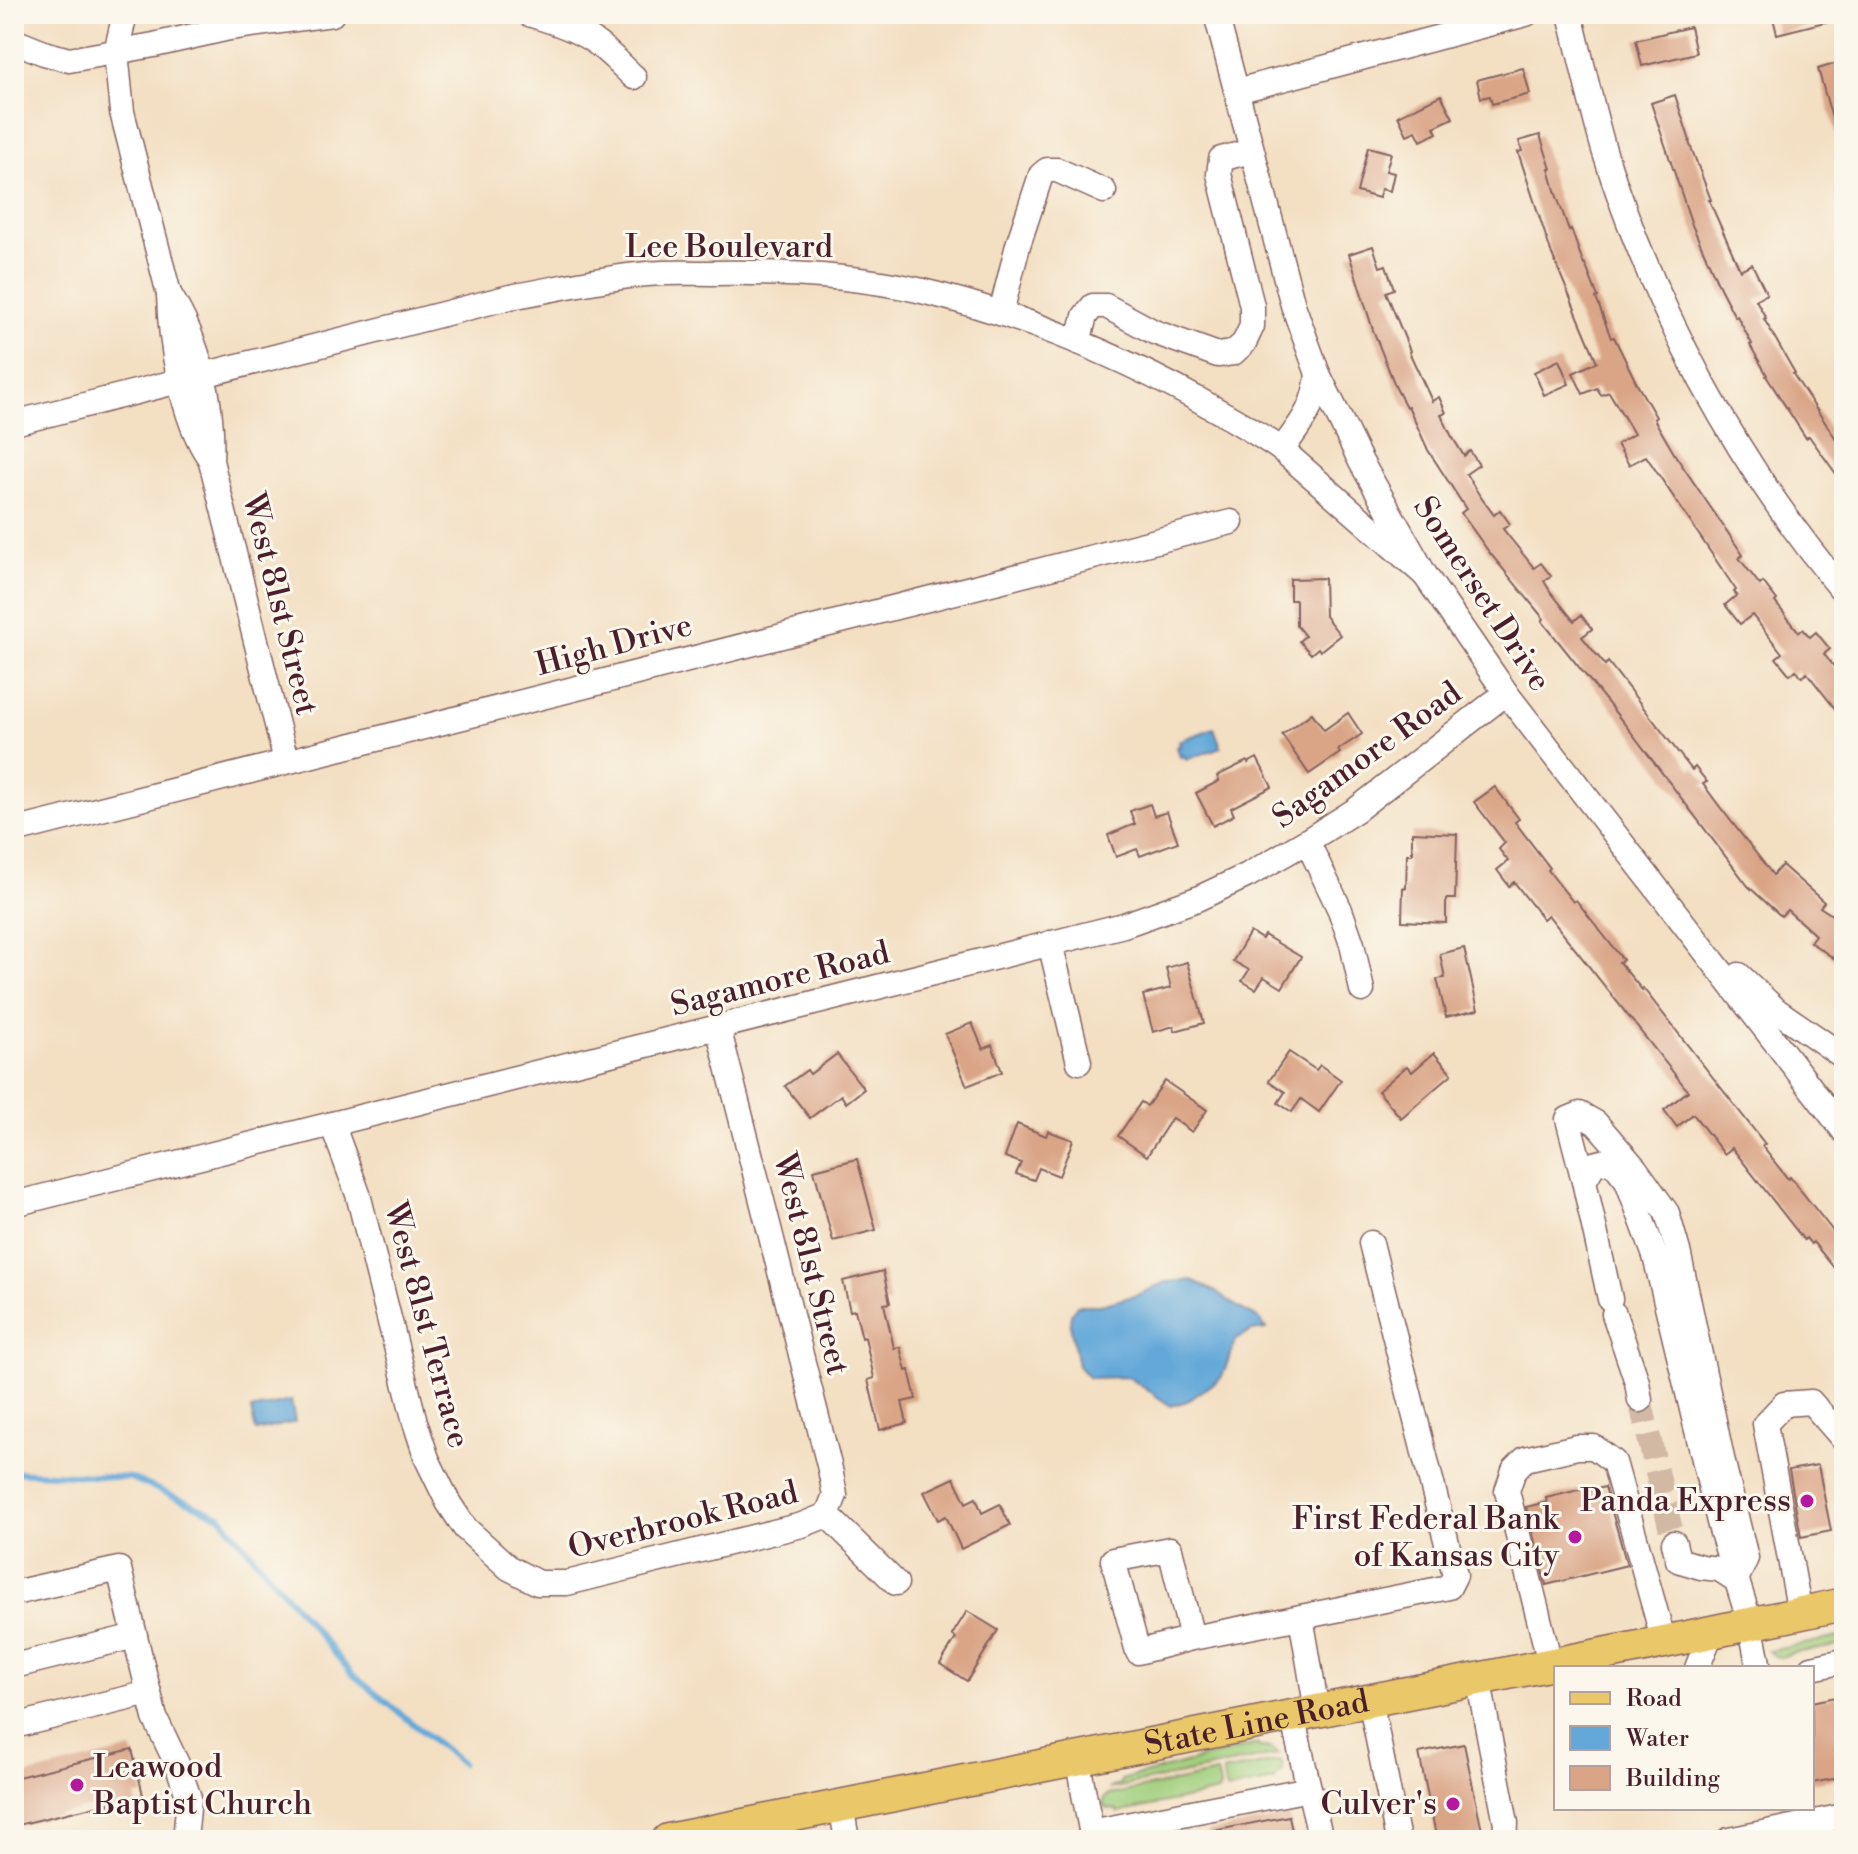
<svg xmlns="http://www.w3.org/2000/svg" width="1858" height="1854" font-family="'Libre Bodoni',serif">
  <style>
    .green { fill: #9fcd7a; stroke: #747652; stroke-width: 2 }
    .water { fill: #64a8d9; stroke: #576482; stroke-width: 2 }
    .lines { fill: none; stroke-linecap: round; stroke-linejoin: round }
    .stream { stroke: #64a8d9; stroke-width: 6 }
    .building { fill: #daa587 }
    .minor-tunnel { stroke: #d1b9a4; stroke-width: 24; stroke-dasharray: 24 12; stroke-linecap: butt }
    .minor-casing { stroke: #856260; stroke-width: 27 }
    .major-casing { stroke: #856260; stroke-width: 35 }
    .minor { stroke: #fff; stroke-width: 24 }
    .major { stroke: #eac769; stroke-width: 32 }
    .poi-dot { fill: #b5179e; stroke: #fbf7ec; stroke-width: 3 }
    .labels { text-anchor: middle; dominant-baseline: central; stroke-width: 6; stroke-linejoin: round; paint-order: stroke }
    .street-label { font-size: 32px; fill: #4a1f2b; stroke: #fbf7ec }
    .poi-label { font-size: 32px; fill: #4a1f2b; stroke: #fbf7ec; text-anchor: end }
  </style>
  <rect width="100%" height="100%" fill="#fbf7ec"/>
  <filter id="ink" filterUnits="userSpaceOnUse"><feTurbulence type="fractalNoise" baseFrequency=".0125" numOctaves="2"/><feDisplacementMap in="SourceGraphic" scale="16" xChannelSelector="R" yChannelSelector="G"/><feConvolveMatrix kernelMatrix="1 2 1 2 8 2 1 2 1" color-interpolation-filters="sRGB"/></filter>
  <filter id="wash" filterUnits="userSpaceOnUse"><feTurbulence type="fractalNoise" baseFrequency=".006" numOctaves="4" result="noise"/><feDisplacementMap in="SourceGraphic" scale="32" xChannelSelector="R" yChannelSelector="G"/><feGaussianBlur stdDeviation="1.8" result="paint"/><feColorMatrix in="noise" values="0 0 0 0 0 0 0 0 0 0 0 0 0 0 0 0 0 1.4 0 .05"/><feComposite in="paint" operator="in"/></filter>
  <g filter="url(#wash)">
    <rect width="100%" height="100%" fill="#f3dfc2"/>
    <g class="green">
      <path d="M 1844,1636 L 1844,1645 L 1793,1653 L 1781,1657 L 1775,1656 L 1769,1651 Z"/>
      <path d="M 1257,1744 L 1259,1747 L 1270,1748 L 1279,1754 L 1109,1789 L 1121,1783 L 1121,1780 Z"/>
      <path d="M 1278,1761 L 1282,1762 L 1282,1771 L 1275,1778 L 1275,1781 L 1228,1790 L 1226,1787 L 1223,1772 Z"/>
      <path d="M 1217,1773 L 1220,1787 L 1218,1792 L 1118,1813 L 1116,1810 L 1106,1808 L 1103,1803 L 1104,1798 L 1109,1795 Z"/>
    </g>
    <g class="water">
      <path d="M 1214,728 L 1221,747 L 1186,760 L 1185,756 L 1180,757 L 1177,747 L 1180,746 L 1179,741 Z"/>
      <path d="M 1192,1280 L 1215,1291 L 1241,1309 L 1260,1319 L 1266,1329 L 1251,1331 L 1236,1339 L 1222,1377 L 1187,1401 L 1171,1406 L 1128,1377 L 1089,1378 L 1078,1366 L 1070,1323 L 1071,1314 L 1077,1305 L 1101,1305 L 1137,1295 L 1166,1282 Z"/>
      <path d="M 291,1401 L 295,1422 L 256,1431 L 251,1410 Z"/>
    </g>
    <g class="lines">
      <path class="stream" d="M 14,1472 L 131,1478 L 220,1516 L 352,1674 L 461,1763"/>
    </g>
    <g id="blocks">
      <g class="building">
        <path d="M 1772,14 L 1833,14 L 1833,20 L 1777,34 Z"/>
        <path d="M 1690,27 L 1696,53 L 1642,66 L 1636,40 Z"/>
        <path d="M 1841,62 L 1844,72 L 1844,142 L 1839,143 L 1818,69 Z"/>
        <path d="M 1523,68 L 1530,94 L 1492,104 L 1490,96 L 1481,98 L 1477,80 Z"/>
        <path d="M 1441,95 L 1453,118 L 1434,127 L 1437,133 L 1421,141 L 1416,131 L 1407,135 L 1398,116 Z"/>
        <path d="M 1675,95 L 1690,141 L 1689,142 L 1711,200 L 1709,200 L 1740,270 L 1752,264 L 1767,294 L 1756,300 L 1766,318 L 1764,319 L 1795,373 L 1793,374 L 1838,442 L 1844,437 L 1844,485 L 1809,436 L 1806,438 L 1766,376 L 1767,375 L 1750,345 L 1752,344 L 1737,316 L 1735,317 L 1720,288 L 1692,225 L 1651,103 Z"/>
        <path d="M 1540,135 L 1551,169 L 1549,169 L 1556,194 L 1569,230 L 1571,229 L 1584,265 L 1585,264 L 1598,297 L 1596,298 L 1611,338 L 1614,337 L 1638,386 L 1656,417 L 1654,419 L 1675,455 L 1743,555 L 1739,558 L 1760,585 L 1763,582 L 1777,600 L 1775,602 L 1799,632 L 1803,629 L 1810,637 L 1816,632 L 1830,649 L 1824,654 L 1844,679 L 1844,720 L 1807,673 L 1802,677 L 1796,670 L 1790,675 L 1776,658 L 1782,653 L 1752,615 L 1740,624 L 1725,605 L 1737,595 L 1734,592 L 1736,590 L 1646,456 L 1629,465 L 1617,444 L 1634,434 L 1609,392 L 1601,395 L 1597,388 L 1583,394 L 1573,373 L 1597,362 L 1551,252 L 1518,152 L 1522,151 L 1519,141 Z"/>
        <path d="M 1368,147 L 1391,153 L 1386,171 L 1394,173 L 1390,191 L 1381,189 L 1379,198 L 1357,192 Z"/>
        <path d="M 1373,246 L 1380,267 L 1386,265 L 1394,289 L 1386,292 L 1410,351 L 1409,352 L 1432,401 L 1439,397 L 1446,413 L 1441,415 L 1451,435 L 1464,456 L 1470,451 L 1479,465 L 1466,474 L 1480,496 L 1494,515 L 1500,510 L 1510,524 L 1503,529 L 1534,568 L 1541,563 L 1551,576 L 1544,581 L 1550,591 L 1574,621 L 1581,615 L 1592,629 L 1582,637 L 1605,665 L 1608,662 L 1692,770 L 1695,767 L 1707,782 L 1703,784 L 1720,807 L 1773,875 L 1782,865 L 1824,902 L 1820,907 L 1844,923 L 1844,965 L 1810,942 L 1815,935 L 1787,910 L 1781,916 L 1748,886 L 1631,732 L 1542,621 L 1544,619 L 1489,552 L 1461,513 L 1466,509 L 1428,450 L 1408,406 L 1406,407 L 1396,388 L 1373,330 L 1349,254 Z"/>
        <path d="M 1559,360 L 1569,384 L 1544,395 L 1534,372 Z"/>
        <path d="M 1324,578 L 1325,616 L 1340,635 L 1320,651 L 1318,648 L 1311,654 L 1299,641 L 1305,636 L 1296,625 L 1296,600 L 1290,600 L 1290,579 Z"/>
        <path d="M 1312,713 L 1324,730 L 1348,713 L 1362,734 L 1338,750 L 1340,753 L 1309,774 L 1282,735 Z"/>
        <path d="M 1257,758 L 1272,787 L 1231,808 L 1234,815 L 1213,826 L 1196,793 L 1219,781 L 1217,776 L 1247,761 L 1248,763 Z"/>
        <path d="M 1495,787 L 1519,819 L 1515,822 L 1550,868 L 1548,870 L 1573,902 L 1576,900 L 1594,923 L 1623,960 L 1619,962 L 1642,990 L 1643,988 L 1700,1061 L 1765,1144 L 1762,1146 L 1788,1179 L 1790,1177 L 1844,1245 L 1844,1280 L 1813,1242 L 1811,1244 L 1806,1238 L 1804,1240 L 1732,1148 L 1724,1154 L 1693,1114 L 1677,1127 L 1664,1110 L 1688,1091 L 1548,915 L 1543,919 L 1514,882 L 1509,886 L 1497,870 L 1508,861 L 1499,849 L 1505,843 L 1474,802 Z"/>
        <path d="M 1150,804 L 1154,816 L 1167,812 L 1178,842 L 1140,856 L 1137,849 L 1116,857 L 1108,835 L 1135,824 L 1130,811 Z"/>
        <path d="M 1412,832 L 1457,834 L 1455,899 L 1446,899 L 1446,923 L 1402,921 L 1403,887 L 1406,888 L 1407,854 L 1412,854 Z"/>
        <path d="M 1250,932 L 1262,939 L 1264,935 L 1301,957 L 1282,988 L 1264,977 L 1256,989 L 1242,981 L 1249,970 L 1233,961 Z"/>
        <path d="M 1464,948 L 1478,1010 L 1446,1017 L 1437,979 L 1445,978 L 1440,954 Z"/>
        <path d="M 1187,962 L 1204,1023 L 1175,1031 L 1174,1026 L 1153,1032 L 1143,995 L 1171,988 L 1166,968 Z"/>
        <path d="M 972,1023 L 983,1049 L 992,1045 L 1002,1072 L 967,1086 L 945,1034 Z"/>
        <path d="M 1289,1052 L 1316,1070 L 1320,1065 L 1341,1080 L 1319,1112 L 1301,1099 L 1292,1112 L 1278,1103 L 1285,1092 L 1269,1081 Z"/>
        <path d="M 1434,1053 L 1452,1074 L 1401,1118 L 1378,1091 L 1407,1066 L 1412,1072 Z"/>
        <path d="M 837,1054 L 864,1089 L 846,1103 L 841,1095 L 810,1118 L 785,1086 L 807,1070 L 810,1074 Z"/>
        <path d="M 1165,1081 L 1207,1110 L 1192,1132 L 1172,1118 L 1147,1156 L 1118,1136 L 1141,1102 L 1147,1106 Z"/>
        <path d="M 1017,1124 L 1046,1136 L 1048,1131 L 1073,1140 L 1059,1176 L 1039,1168 L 1034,1180 L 1016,1174 L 1021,1163 L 1005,1157 Z"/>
        <path d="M 857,1159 L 876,1230 L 833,1241 L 814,1170 Z"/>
        <path d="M 883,1271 L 890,1303 L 884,1304 L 894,1348 L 900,1347 L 906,1371 L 909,1370 L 916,1399 L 902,1402 L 907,1423 L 880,1430 L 868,1380 L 874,1378 L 865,1337 L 862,1338 L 855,1310 L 850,1311 L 843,1281 Z"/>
        <path d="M 1818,1465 L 1831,1531 L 1801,1537 L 1789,1470 Z"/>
        <path d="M 954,1478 L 966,1503 L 976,1498 L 982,1513 L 1000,1504 L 1010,1525 L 961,1549 L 946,1516 L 938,1520 L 924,1492 Z"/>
        <path d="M 1605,1487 L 1627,1565 L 1546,1585 L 1526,1507 L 1547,1502 L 1546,1498 L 1583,1489 L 1584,1492 Z"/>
        <path d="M 967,1611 L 998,1630 L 967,1681 L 940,1664 L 956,1638 L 952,1635 Z"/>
        <path d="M 1844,1695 L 1844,1777 L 1812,1783 L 1812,1702 Z"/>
        <path d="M 1464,1744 L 1484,1840 L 1437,1840 L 1419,1753 Z"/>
        <path d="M 132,1749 L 143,1795 L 135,1796 L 137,1805 L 110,1811 L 108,1803 L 14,1826 L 14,1778 Z"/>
        <path d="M 1289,1816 L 1294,1840 L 1209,1840 L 1208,1832 Z"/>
      </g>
    </g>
  </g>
  <g filter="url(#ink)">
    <use href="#blocks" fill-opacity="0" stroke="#856260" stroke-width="2"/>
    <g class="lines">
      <path class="minor-tunnel" d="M 1640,1400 L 1674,1543"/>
      <g class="minor-casing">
        <g id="minor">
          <path d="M 125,14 L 116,52 L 122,112 L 169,294 C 170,341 182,419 209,457"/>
          <path d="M 529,14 C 551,21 575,28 595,42 C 609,52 621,65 634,77"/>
          <path d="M 1216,14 L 1293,305 L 1318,374 L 1361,462 L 1425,575 L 1506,693 L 1844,1131"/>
          <path d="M 1570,14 C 1581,59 1591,105 1604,150 C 1654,310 1736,463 1844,592"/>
          <path d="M 14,41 L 44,53 L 69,60 L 154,45 L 229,28 L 332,14"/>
          <path d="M 1237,91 L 1526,14"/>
          <path d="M 169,294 C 200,343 214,404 211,461 L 286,761"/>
          <path d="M 1001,313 L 1018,245 L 1041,175 L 1047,170 L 1057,170 L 1104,191"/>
          <path d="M 1078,342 L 1085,316 L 1093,306 L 1106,306 L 1154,332 L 1218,355 L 1233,353 L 1244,343 L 1252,326 L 1252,306 L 1219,174 L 1221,159 L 1251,151"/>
          <path d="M 14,423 L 510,297 C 555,289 601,278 647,274 C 669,272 691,273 713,273 C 781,272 852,275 918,290 C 1016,313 1110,351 1199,400 C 1227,416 1255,431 1282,450 L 1425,575"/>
          <path d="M 1282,450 C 1302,421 1314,410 1318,374"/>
          <path d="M 14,831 L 1231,522"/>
          <path d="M 1307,841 L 1340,910 L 1352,944 L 1362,990"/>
          <path d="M 1050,943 L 1079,1062"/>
          <path d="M 1739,975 L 1776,1010 L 1844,1057"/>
          <path d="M 718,1027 L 830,1469 L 835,1495 L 827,1515"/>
          <path d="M 332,1124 L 358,1194 L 415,1422 L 427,1459 L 448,1502 L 465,1528 L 509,1568 L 538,1583 L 567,1583 L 802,1525 L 827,1515"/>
          <path d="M 1584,1181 L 1594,1164 L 1611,1160 L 1627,1180 L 1655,1256 L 1720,1526 L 1750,1623 L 1759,1668"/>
          <path d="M 14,1204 L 1124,925 L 1197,899 L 1248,875 L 1307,841 L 1356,810 L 1506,693"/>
          <path d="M 1610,1299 L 1584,1181 L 1568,1119 L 1580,1114 L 1596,1123 L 1635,1168 L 1667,1213 L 1678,1251 L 1723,1463 L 1746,1558 L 1736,1580"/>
          <path d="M 1614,1314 L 1637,1382 L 1640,1400"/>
          <path d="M 827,1515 L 896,1583"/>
          <path d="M 1674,1543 L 1678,1560 L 1701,1567 L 1719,1569 L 1736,1580"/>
          <path d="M 14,1593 L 119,1569 L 135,1636 L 14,1666"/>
          <path d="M 1800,1613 L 1765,1424 L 1784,1404 L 1811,1402 L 1844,1440"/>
          <path d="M 135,1636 L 155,1718 L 177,1764 L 189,1798 L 185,1840"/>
          <path d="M 1192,1638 L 1138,1652 L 1113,1560 L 1170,1549 L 1192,1638 L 1301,1617"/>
          <path d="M 1550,1663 L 1507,1491 L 1514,1470 L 1525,1459 L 1577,1447 L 1594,1447 L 1614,1462 L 1664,1642"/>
          <path d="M 1697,1668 L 1712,1631"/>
          <path d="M 1812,1668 L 1844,1661"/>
          <path d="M 1478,1678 L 1506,1823 L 1505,1840"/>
          <path d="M 1370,1699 L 1398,1840"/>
          <path d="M 1317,1711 L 1301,1617 L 1449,1587 L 1455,1575 L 1371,1243"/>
          <path d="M 1292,1715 L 1321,1840"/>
          <path d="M 14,1726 L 149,1693"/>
          <path d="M 1077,1758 L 1093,1840"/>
          <path d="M 841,1805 L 847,1840"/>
          <path d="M 1091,1832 L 1309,1789"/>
          <path d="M 1729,1840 L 1844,1816"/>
        </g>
      </g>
      <g class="major-casing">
        <g id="major">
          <path id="s1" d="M 668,1840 L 1664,1642 L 1844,1604"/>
        </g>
      </g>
      <use href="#minor" class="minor"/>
      <use href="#major" class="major"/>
    </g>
  </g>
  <g class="poi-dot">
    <circle cx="1807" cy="1501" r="8"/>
    <circle cx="1575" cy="1537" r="8"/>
    <circle cx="77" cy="1785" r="8"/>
    <circle cx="1453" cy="1804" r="8"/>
  </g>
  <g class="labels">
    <g class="street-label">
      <text x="729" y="247">Lee Boulevard</text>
      <text transform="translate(1482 594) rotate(57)">Somerset Drive</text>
      <text transform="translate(280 604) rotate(76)">West 81st Street</text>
      <text transform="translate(614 645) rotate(-15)">High Drive</text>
      <text transform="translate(1367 755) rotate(-36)">Sagamore Road</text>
      <text transform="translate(780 979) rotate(-14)">Sagamore Road</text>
      <text transform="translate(811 1264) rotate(76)">West 81st Street</text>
      <text transform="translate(427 1325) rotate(75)">West 81st Terrace</text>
      <text transform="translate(683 1520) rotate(-14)">Overbrook Road</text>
      <text stroke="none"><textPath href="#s1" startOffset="600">State Line Road</textPath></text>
    </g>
    <g class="poi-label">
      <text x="1791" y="1501">Panda Express</text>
      <text x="1559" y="1519">First Federal Bank<tspan x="1559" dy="37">of Kansas City</tspan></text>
      <text x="93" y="1767" text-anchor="start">Leawood<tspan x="93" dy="37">Baptist Church</tspan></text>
      <text x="1437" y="1804">Culver's</text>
    </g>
  </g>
  <rect width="1858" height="1854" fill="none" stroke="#fbf7ec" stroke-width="48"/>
  <rect x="1554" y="1666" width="260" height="144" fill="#fbf7ec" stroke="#b4a19f" stroke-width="2"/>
  <rect x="1570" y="1692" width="40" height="12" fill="#eac769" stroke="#b4a19f" stroke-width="2"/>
  <text x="1626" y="1706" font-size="24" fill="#4a1f2b">Road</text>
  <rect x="1570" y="1726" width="40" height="24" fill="#64a8d9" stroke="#b4a19f" stroke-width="2"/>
  <text x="1626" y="1746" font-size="24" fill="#4a1f2b">Water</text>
  <rect x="1570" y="1766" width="40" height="24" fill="#daa587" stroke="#b4a19f" stroke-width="2"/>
  <text x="1626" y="1786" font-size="24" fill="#4a1f2b">Building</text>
</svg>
